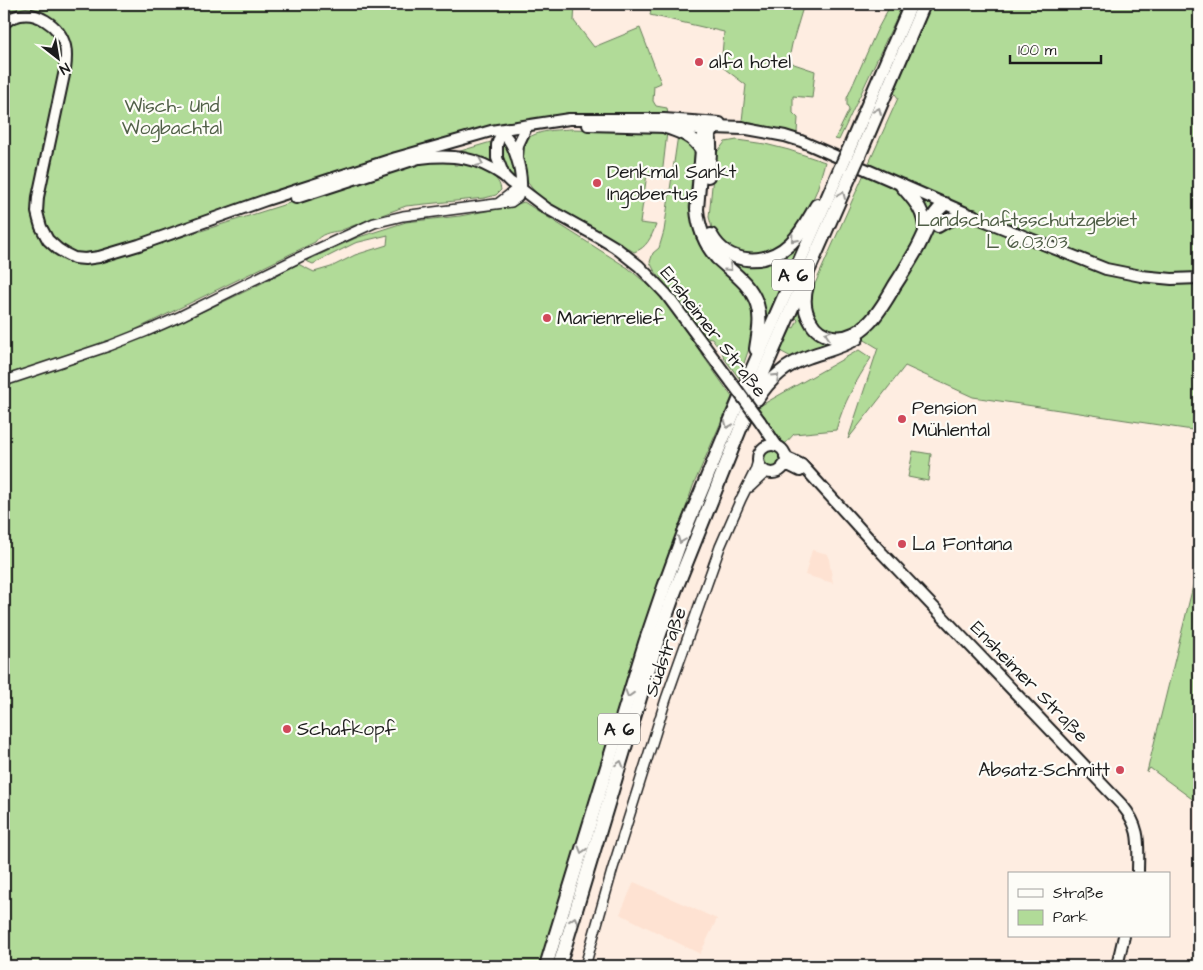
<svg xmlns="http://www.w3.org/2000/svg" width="1203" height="970" font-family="'Architects Daughter',sans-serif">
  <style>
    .built { fill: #fee2d2 }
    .green { fill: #b1db98; stroke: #667c5a }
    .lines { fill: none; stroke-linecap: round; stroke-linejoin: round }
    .tertiary-casing { stroke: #1c1c1c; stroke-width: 12 }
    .secondary-casing { stroke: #1c1c1c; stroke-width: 14 }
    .motorway-casing { stroke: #1c1c1c; stroke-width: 16 }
    .tertiary { stroke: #fdfcf7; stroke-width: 9 }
    .secondary { stroke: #fdfcf7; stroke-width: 10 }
    .motorway { stroke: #fdfcf7; stroke-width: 12 }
    .secondary-bridge-casing { stroke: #1c1c1c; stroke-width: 14; stroke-linecap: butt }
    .motorway-bridge-casing { stroke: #1c1c1c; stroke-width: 16; stroke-linecap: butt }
    .secondary-bridge { stroke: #fdfcf7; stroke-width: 10 }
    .motorway-bridge { stroke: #fdfcf7; stroke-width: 12 }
    .oneway { stroke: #989794 }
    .poi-dot { fill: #d1495b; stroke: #fdfcf7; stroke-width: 2 }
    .labels { text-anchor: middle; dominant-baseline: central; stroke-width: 4.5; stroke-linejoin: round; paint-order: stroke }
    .shield { fill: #fdfcf7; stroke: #605f5e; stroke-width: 1 }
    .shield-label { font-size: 18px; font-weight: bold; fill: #1c1c1c }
    .poi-label { font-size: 19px; fill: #1c1c1c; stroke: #fdfcf7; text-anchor: start }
    .park-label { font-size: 19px; fill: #505f47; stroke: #fdfcf7 }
    .street-label { font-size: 19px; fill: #1c1c1c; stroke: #fdfcf7 }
  </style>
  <rect width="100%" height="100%" fill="#feede1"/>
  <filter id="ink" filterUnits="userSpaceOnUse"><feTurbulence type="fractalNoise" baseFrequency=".02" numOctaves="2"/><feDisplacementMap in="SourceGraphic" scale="10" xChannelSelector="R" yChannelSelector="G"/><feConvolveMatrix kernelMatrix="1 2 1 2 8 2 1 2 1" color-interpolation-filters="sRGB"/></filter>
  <g filter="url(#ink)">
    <g class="built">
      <path d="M 812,550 L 828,554 L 833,583 L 805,575 Z"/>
      <path d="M 634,882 L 717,919 L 700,954 L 620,914 Z"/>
    </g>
    <g class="green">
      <path d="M 4,4 L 575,4 L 574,21 L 594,47 L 640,28 L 661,83 L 654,86 L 653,101 L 656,106 L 667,108 L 668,115 L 502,126 L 398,163 L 273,203 L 125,254 L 125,255 L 416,163 L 436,160 L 455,161 L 454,165 L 458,165 L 459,162 C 474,166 499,172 501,190 L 496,195 L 485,198 L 406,206 L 339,231 C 330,232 320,234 315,242 L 108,343 L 108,352 C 173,325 237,298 298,264 L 314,272 L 331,267 L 355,255 L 387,245 L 388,235 L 355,243 L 313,264 L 306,261 L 356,238 L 406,222 L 460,216 L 508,207 L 524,202 L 628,268 L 653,289 L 670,309 L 732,397 L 693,486 L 638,652 L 541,966 L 4,966 Z"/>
      <path d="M 652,4 L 804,4 L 792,44 L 789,59 L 794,64 L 815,71 L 812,98 L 793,96 L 793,113 L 798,118 L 797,133 L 742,121 L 746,85 L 721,66 L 724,32 L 650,15 Z"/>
      <path d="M 891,4 L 903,4 L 839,140 L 835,139 L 849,110 L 847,105 L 847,98 L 877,30 Z"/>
      <path d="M 930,4 L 1199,4 L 1199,431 L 973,397 L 905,366 L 848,439 L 878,348 L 850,331 L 828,332 L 815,322 L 809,309 L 810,295 L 898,98 L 893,91 Z"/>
      <path d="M 572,129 L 667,132 L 662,176 L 647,174 L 640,223 L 656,225 C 651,237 647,248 634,252 C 618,242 602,232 585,223 C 569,214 542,202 531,187 C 524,178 523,166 521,155 C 518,130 555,130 572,129 Z"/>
      <path d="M 678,135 L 695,148 L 689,207 L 696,239 L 718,264 L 751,299 L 757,325 L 739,378 L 724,358 L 722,352 L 712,338 L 706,337 L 654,270 L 650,262 L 653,253 L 659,248 L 664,231 Z"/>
      <path d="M 502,140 C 514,151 515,167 516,182 L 507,173 L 500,155 Z"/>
      <path d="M 737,140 L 765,144 L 789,150 L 825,162 L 817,190 L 809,208 L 797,228 L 774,252 L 741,256 L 716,238 L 712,228 L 709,217 L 715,155 L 725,142 Z"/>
      <path d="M 491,142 L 494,155 L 498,168 L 468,155 L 457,152 Z"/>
      <path d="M 807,227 L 788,269 L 786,268 L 781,277 L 783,279 L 763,329 L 760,307 L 725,260 L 715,246 L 765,262 Z"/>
      <path d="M 801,303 L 804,318 L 845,341 L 793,358 L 780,351 L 792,327 L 794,328 L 798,320 L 795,317 Z"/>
      <path d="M 859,350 L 871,358 C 856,381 843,404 836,430 L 794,434 L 784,445 L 758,407 Z"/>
      <circle cx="772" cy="460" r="9"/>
      <path d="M 913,451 L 931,454 L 928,481 L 908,477 Z"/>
      <path d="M 1199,562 L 1199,804 L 1150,768 L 1147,772 Z"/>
    </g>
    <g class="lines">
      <g class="tertiary-casing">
        <g id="tertiary">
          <path d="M 500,202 L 514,191 L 521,189"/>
          <path d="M 4,381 L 109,346 L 147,331 L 181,316 L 300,257 L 374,223 L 403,216 L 511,202 L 518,197 L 521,189"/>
          <path d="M 750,487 L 766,472"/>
          <path d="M 585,966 L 612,871 L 666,699 L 720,547 L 741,499 L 755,471 L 758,461"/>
        </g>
      </g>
      <g class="secondary-casing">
        <g id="secondary">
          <path d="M 4,23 C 7,21 10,18 14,17 C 35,8 60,26 65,46 C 67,54 66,62 65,70 L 38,197 L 37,212 L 39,220 L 41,227 L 48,240 L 58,249 L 66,254 L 74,258 L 85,259 L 99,257 L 139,245 L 266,200 L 396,158 L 491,131 L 569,119 L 664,119 L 720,123"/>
          <path d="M 588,125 L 666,127 L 714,130"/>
          <path d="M 736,127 L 785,136 L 801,141 L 973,216 L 1106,269 L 1141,276 L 1172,279 L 1199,278"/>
          <path d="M 509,128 L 505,130 L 499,139 L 497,145 L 497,158 L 504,176 L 510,182 L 521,189 L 546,208 L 600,238 L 615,247 L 639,266 L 666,294 L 732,383"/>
          <path d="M 497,131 C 515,136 522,173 521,189"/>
          <path d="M 517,157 L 518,145 L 525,130"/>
          <path d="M 420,158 C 453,154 477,157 504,176"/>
          <path d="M 296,198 L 425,156"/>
          <path d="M 760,421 L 777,446"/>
          <circle cx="772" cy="459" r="14"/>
          <path d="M 785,457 L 794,461 L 802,465 L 882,553 L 1122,805 C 1142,829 1138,844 1138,874"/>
          <path d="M 783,466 L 790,466 L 800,471"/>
          <path d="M 1117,966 L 1124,936"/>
        </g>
      </g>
      <g class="motorway-casing">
        <g id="motorway">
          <path d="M 666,127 C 680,132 692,135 701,149"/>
          <path d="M 743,128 L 713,127 L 707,129 L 703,138 L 697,209 C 698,226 705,245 717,258 C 732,272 750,283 757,304 C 762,319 758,334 756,349"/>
          <path d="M 848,151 L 911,4"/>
          <path d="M 859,156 L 924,4"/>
          <path d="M 708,176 C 709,163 712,147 709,134"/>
          <path d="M 902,186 C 915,201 925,211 925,231"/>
          <path d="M 938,226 C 949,218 959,216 973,216"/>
          <path d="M 711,235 C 728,266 767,266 791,243 C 802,233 809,218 817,205"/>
          <path d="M 807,286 C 803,299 804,311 811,322 C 815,330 824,335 832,337 C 864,342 882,307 895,285 C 903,273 910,261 917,249 C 926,233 930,215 945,204"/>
          <path d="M 757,399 C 769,380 787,364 808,357 C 825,351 842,347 857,338"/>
          <path d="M 546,966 L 645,643 L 664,587 L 683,535 L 747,381 L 840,169"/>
          <path d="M 559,966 L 656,645 L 675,591 L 757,387 L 851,174"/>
        </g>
      </g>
      <use href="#tertiary" class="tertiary"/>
      <use href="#secondary" class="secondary"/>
      <use href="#motorway" class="motorway"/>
      <g class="secondary-bridge-casing">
        <path id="secondary-bridge" d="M 732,383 L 760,421"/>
      </g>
      <g class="motorway-bridge-casing">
        <g id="motorway-bridge">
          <path d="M 840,169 L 848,151"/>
          <path d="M 851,174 L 859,156"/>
        </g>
      </g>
      <use href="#secondary-bridge" class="secondary-bridge"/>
      <use href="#motorway-bridge" class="motorway-bridge"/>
    </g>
    <defs><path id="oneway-chevron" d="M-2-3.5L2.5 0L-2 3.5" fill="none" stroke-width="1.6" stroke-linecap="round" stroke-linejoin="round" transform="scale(1.25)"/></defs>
    <g class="oneway">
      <use href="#oneway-chevron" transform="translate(878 111) rotate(-67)"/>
      <use href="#oneway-chevron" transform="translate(480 163) rotate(23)"/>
      <use href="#oneway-chevron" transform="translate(842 195) rotate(-66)"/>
      <use href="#oneway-chevron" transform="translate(794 239) rotate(132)"/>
      <use href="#oneway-chevron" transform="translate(729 268) rotate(42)"/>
      <use href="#oneway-chevron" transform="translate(828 334) rotate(-161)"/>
      <use href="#oneway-chevron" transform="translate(776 377) rotate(-44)"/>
      <use href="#oneway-chevron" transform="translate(728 425) rotate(113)"/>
      <use href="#oneway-chevron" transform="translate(681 540) rotate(111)"/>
      <use href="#oneway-chevron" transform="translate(629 694) rotate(107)"/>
      <use href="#oneway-chevron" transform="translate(620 764) rotate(-74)"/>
      <use href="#oneway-chevron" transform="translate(582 850) rotate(107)"/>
      <use href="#oneway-chevron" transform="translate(574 920) rotate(-73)"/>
    </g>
  </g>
  <g class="poi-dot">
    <circle cx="699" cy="62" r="5"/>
    <circle cx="597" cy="183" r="5"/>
    <circle cx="547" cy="318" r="5"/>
    <circle cx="902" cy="419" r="5"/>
    <circle cx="902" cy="544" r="5"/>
    <circle cx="287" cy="729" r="5"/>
    <circle cx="1120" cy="770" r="5"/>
  </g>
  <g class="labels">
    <g class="shield">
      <rect x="772" y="259.5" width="42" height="31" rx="4"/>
      <rect x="598" y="713.5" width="42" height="31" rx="4"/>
    </g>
    <g class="shield-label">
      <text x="793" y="275">A 6</text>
      <text x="619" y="729">A 6</text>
    </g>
    <g class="poi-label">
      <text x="709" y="62">alfa hotel</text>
      <text x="607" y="172">Denkmal Sankt<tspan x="607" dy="22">Ingobertus</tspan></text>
      <text x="557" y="318">Marienrelief</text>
      <text x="912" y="408">Pension<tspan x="912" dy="22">Mühlental</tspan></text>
      <text x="912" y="544">La Fontana</text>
      <text x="297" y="729">Schafkopf</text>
      <text x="1110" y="770" text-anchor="end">Absatz-Schmitt</text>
    </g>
    <g class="park-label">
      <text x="172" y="106">Wisch- Und<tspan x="172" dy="22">Wogbachtal</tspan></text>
      <text x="1027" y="220">Landschaftsschutzgebiet<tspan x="1027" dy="22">L 6.03.03</tspan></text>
    </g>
    <g class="street-label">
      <text transform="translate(713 332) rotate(52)">Ensheimer Straße</text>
      <text transform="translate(666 652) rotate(-71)">Südstraße</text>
      <text transform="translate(1029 682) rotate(46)">Ensheimer Straße</text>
    </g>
  </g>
  <rect width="1203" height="970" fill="none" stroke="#fdfcf7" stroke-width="20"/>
  <rect x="10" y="10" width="1183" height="950" fill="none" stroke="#1c1c1c" stroke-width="2" filter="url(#ink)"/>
  <rect x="1008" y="872" width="162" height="65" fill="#fdfcf7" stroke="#a3a29f"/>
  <rect x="1018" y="889" width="25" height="8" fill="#fdfcf7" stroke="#a3a29f"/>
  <text x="1053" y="898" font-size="15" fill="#1c1c1c">Straße</text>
  <rect x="1018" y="910" width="25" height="15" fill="#b1db98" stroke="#a3a29f"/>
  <text x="1053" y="922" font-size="15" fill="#1c1c1c">Park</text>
  <g transform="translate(58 58) rotate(149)" stroke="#fdfcf7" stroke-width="4" paint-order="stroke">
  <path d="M0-4L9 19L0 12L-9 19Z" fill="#1c1c1c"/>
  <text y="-8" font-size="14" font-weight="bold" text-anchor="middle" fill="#1c1c1c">N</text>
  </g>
  <path d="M1010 55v8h91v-8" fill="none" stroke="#1c1c1c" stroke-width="2.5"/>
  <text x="1018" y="55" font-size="15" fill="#1c1c1c" stroke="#fdfcf7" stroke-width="4" paint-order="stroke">100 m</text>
</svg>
